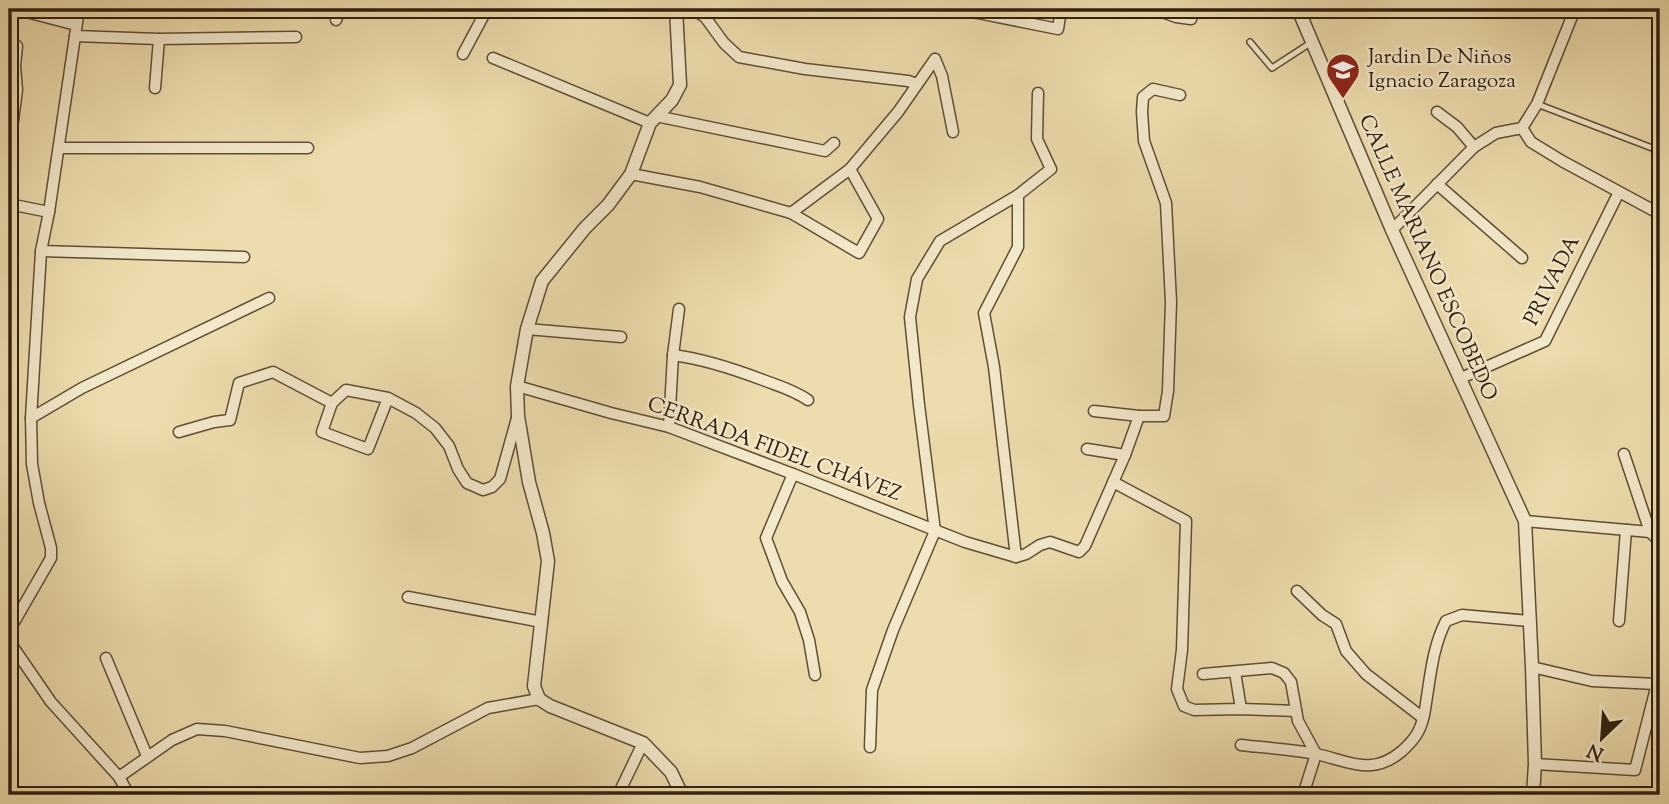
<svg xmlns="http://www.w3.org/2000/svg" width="1669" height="804" font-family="'Sorts Mill Goudy',serif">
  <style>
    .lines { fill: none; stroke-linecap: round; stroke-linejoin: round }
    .service-casing { stroke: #5e4f37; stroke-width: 8 }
    .minor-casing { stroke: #5e4f37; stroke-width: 13 }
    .tertiary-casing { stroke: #5e4f37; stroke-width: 15 }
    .service { stroke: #f3e8ca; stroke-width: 5 }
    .minor { stroke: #f3e8ca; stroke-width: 10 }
    .tertiary { stroke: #f3e8ca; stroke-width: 12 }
    .labels { text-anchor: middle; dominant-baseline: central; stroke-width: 5; stroke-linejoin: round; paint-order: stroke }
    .poi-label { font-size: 21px; fill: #2f2010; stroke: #f3e8ca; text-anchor: start }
    .street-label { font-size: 21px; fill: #2f2010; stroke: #f3e8ca }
  </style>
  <rect width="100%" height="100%" fill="#eddcad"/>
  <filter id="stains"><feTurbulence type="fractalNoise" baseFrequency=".00286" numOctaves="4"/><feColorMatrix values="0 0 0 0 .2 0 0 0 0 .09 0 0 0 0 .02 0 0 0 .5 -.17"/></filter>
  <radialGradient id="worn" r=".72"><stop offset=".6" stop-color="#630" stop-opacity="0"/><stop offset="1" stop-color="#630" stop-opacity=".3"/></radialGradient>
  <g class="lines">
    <g class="service-casing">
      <g id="service">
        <path d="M 1250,42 L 1272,68 L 1312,42"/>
        <path d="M 1537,104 L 1660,151"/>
      </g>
    </g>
    <g class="minor-casing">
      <g id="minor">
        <path d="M 15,9 L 76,25"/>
        <path d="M 693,9 L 705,17 L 724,43 L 739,57 L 805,69 L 908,81 L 917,84"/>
        <path d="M 945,9 L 978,13 L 1058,29 L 1061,9"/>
        <path d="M 1154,9 L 1176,17 L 1191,19 L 1194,9"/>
        <path d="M 336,20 L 340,9"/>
        <path d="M 75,36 L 159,39 L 296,37"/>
        <path d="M 463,54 L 487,9"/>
        <path d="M 493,58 L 650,123"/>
        <path d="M 935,59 L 942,76 L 953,132"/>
        <path d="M 155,88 L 159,39"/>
        <path d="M 1437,112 L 1457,127 L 1474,147"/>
        <path d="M 656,116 L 825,151 L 834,143"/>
        <path d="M 1522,128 L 1531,142 L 1562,161 L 1660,214"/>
        <path d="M 59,148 L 308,148"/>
        <path d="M 9,151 L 17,90 L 15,66 L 17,46"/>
        <path d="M 631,174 L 700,187 L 791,213 L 859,253 L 878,219 L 850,169"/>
        <path d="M 1437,184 L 1522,258"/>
        <path d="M 9,204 L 49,212"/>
        <path d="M 791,213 L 850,169 L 898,112 L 935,59"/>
        <path d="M 1392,230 L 1474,147 L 1496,133 L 1522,128 L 1537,104 L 1575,9"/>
        <path d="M 41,251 L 244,257"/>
        <path d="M 527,329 L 621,337"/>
        <path d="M 673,355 C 704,359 734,369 763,380 C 779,386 794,390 808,400"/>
        <path d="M 1459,379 L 1545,341 L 1619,192"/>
        <path d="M 517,386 L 611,413 L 669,427 L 793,474 L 965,542 L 1016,557 L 1026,554 L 1040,545 L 1050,542 L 1079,552 L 1085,546 L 1125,455 L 1139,416"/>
        <path d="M 388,398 L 368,449 L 322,432 L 332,403 L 346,390 L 388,398 L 416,413 L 435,428 L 449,446 L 458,469 L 467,483 L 483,490 L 492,487 L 500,479 L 517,418"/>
        <path d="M 1094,411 L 1139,416 L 1164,416 L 1168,391 L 1171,302 L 1166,203 L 1144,141 L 1142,112 L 1143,97 L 1153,89 L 1180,95"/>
        <path d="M 31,418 L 82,388 L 269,298"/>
        <path d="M 669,427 L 673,355 L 679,309"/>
        <path d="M 179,432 L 214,422 L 230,420 L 239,383 L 273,372 L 332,403"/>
        <path d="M 1087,449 L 1125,455"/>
        <path d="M 1624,454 L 1650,532 L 1660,542"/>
        <path d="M 793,474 L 766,538 L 782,581 L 800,612 L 809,640 L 815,675"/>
        <path d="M 1113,482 L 1186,521 L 1182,650 L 1177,689 L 1184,706 L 1194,710 L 1241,709 L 1296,711"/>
        <path d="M 1525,521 L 1650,532 L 1660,512"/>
        <path d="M 1016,557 L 994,367 L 984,313 L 1018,247 L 1018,195"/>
        <path d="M 1297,591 L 1322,615 L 1336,624 L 1346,651 L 1366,674 L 1423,718"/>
        <path d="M 408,597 L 542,622"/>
        <path d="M 1619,621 L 1626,530"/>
        <path d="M 9,631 L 51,558 L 51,548 L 39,503 L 32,464 L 31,418 L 41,251 L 49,212 L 79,9"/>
        <path d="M 9,641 L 51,702 L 119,777 L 129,795"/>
        <path d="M 106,658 L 147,756"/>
        <path d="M 1532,667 L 1592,681 L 1657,684 L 1635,770 L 1535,764"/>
        <path d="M 1235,672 L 1241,709"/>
        <path d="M 1203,674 L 1272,668 L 1284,673 L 1291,682 L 1298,721 L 1316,754 L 1303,795"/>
        <path d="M 1241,745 C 1266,748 1292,749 1316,754 C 1349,761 1372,777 1402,751 C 1415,739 1420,732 1424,715 C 1430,683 1431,650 1446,621 L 1462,615 L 1530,621"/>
        <path d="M 870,747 L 872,690 L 893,630 L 935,531 L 919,405 L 910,317 L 917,279 L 940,241 L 1018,195 L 1051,169 L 1037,139 L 1038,93"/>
        <path d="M 119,777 L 172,740 L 197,729 L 225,731 L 360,758 L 388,756 L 412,748 L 488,708 L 539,699"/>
        <path d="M 618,795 L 643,743"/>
      </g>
    </g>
    <g class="tertiary-casing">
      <g id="tertiary">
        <path d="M 676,9 L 680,85 L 672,100 L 650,123 L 631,174 L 608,205 L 585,228 L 542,281 L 527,329 L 517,386 L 518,416 L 529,482 L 543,533 L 548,561 L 534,686 L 539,699 L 550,706 L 643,743 L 671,772 L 682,795"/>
        <path d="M 1298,9 L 1392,230 L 1525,521 L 1532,667 L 1535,764 L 1533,795"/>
      </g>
    </g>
    <use href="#service" class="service"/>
    <use href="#minor" class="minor"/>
    <use href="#tertiary" class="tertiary"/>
  </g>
  <defs>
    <g id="school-pin" transform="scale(1.75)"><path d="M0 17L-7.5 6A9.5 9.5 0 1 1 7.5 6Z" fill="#8f2418" stroke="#f3e8ca"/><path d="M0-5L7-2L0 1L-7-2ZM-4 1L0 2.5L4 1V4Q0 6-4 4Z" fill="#fff"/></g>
  </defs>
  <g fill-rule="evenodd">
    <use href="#school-pin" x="1343" y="70"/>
  </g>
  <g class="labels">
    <g class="poi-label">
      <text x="1368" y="58">Jardin De Niños<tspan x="1368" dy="24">Ignacio Zaragoza</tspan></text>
    </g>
    <g class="street-label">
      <text transform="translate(1427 258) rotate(66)">CALLE MARIANO ESCOBEDO</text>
      <text transform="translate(1553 281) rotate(-63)">PRIVADA</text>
      <text transform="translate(774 450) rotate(20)">CERRADA FIDEL CHÁVEZ</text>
    </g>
  </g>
  <rect width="1669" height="804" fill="none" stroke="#eddcad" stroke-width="35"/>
  <rect x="10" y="10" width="1648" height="783" fill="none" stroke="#2f2010" stroke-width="3.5"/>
  <rect x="18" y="18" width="1634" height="769" fill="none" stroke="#2f2010" stroke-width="2"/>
  <g transform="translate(1602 738) rotate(205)" stroke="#f3e8ca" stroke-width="5" paint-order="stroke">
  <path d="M0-5L12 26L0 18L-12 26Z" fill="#2f2010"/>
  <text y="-10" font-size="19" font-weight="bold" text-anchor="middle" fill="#2f2010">N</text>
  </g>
  <rect width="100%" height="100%" filter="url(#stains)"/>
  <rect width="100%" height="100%" fill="url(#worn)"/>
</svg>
